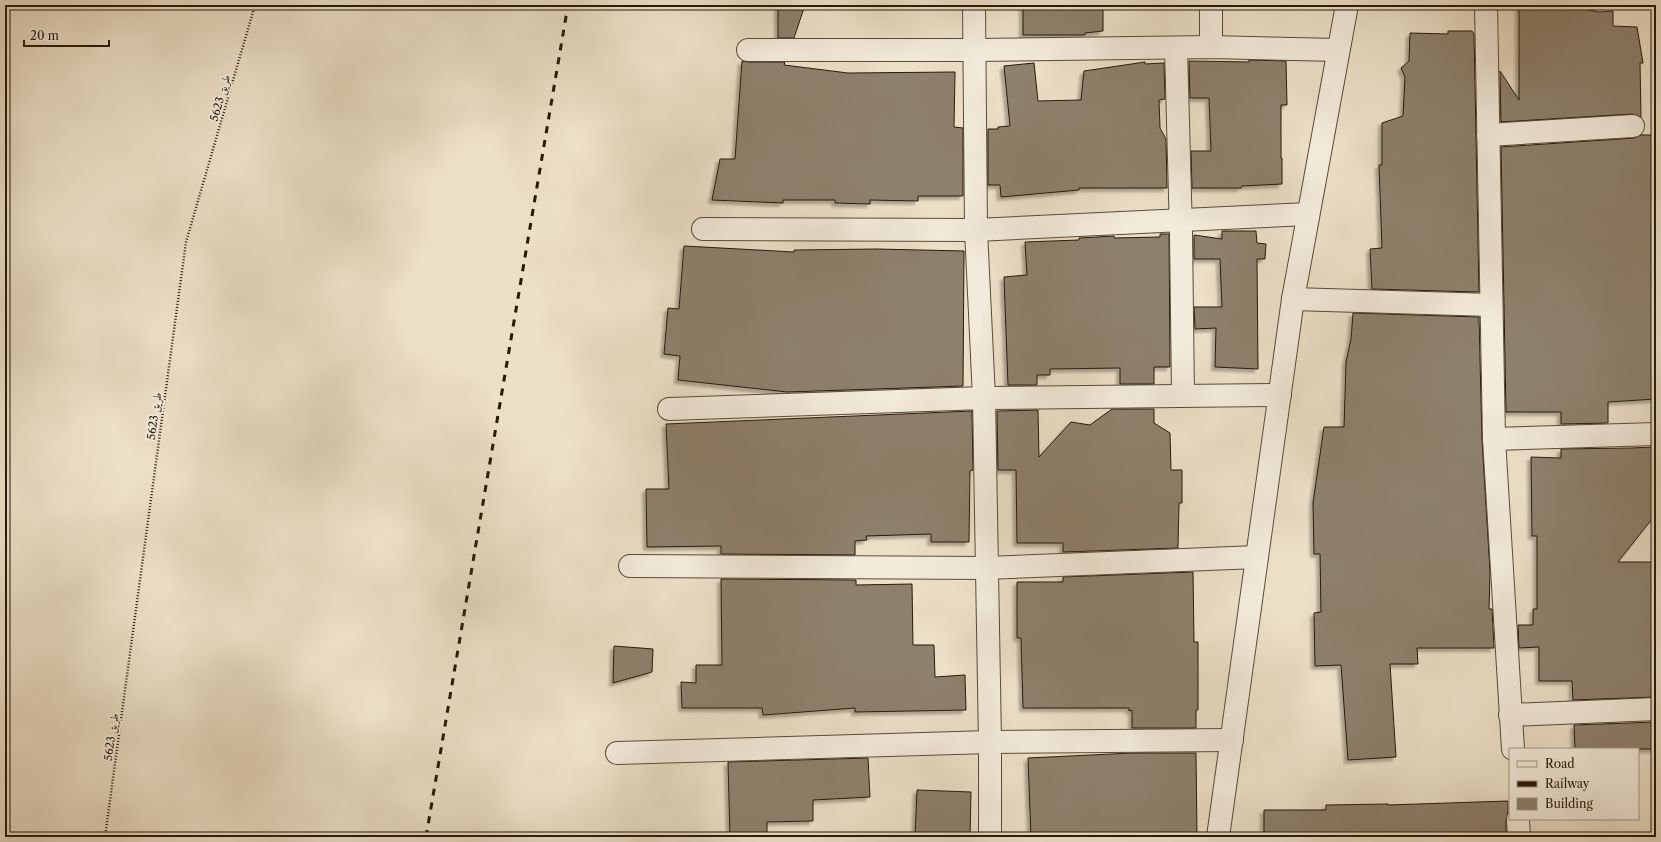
<svg xmlns="http://www.w3.org/2000/svg" width="1661" height="842" font-family="'Libre Caslon Text',Amiri,serif">
  <style>
    .building { fill: #8d806c; stroke: #271a0a; filter: url(#shadow) }
    .lines { fill: none; stroke-linecap: round; stroke-linejoin: round }
    .minor-casing { stroke: #584b39; stroke-width: 24 }
    .path { stroke: #271a0a; stroke-width: 2.5; stroke-dasharray: 1 2; stroke-linecap: butt }
    .minor { stroke: #f2eada; stroke-width: 22 }
    .rail { stroke: #271a0a; stroke-width: 3; stroke-dasharray: 7 7; stroke-linecap: butt }
    .labels { text-anchor: middle; dominant-baseline: central; stroke-width: 4; stroke-linejoin: round; paint-order: stroke }
    .street-label { font-size: 11px; fill: #271a0a; stroke: #f2eada }
  </style>
  <defs>
    <filter id="shadow"><feDropShadow dx="-3.5" dy="3.5" stdDeviation="1" flood-color="#0004"/></filter>
  </defs>
  <rect width="100%" height="100%" fill="#ebdfc6"/>
  <filter id="stains"><feTurbulence type="fractalNoise" baseFrequency=".005" numOctaves="4"/><feColorMatrix values="0 0 0 0 .2 0 0 0 0 .09 0 0 0 0 .02 0 0 0 .5 -.17"/></filter>
  <radialGradient id="worn" r=".72"><stop offset=".6" stop-color="#630" stop-opacity="0"/><stop offset="1" stop-color="#630" stop-opacity=".3"/></radialGradient>
  <g class="building">
    <path d="M 778,5 L 805,5 L 794,38 L 778,38 Z"/>
    <path d="M 1023,5 L 1103,5 L 1103,31 L 1085,33 L 1085,35 L 1023,35 Z"/>
    <path d="M 1519,5 L 1575,5 L 1575,7 L 1599,12 L 1613,11 L 1613,26 L 1637,27 L 1643,63 L 1640,63 L 1641,117 L 1632,114 L 1501,122 L 1500,71 L 1519,100 Z"/>
    <path d="M 1448,31 L 1472,31 L 1474,34 L 1479,292 L 1372,289 L 1370,249 L 1382,248 L 1379,165 L 1382,165 L 1382,123 L 1403,116 L 1405,77 L 1401,68 L 1409,61 L 1410,33 L 1448,34 Z"/>
    <path d="M 1249,60 L 1286,61 L 1287,105 L 1281,105 L 1281,158 L 1282,158 L 1282,184 L 1242,186 L 1241,188 L 1192,188 L 1191,151 L 1211,151 L 1209,98 L 1190,98 L 1189,61 L 1249,62 Z"/>
    <path d="M 742,61 L 748,62 L 785,62 L 784,65 L 848,73 L 955,72 L 954,127 L 963,128 L 963,196 L 918,196 L 918,201 L 870,200 L 870,204 L 835,203 L 835,200 L 783,200 L 783,203 L 712,200 L 720,159 L 735,159 Z"/>
    <path d="M 1145,62 L 1145,64 L 1164,63 L 1165,99 L 1159,100 L 1160,128 L 1166,139 L 1167,188 L 1079,188 L 1079,190 L 1001,197 L 1000,185 L 988,185 L 988,129 L 998,129 L 998,127 L 1010,126 L 1004,66 L 1034,63 L 1038,101 L 1081,100 L 1084,71 Z"/>
    <path d="M 1641,135 L 1653,135 L 1656,205 L 1656,399 L 1608,402 L 1608,423 L 1561,424 L 1561,412 L 1506,412 L 1501,147 L 1634,138 Z"/>
    <path d="M 1222,231 L 1256,231 L 1257,243 L 1266,244 L 1265,259 L 1257,259 L 1258,369 L 1215,367 L 1216,328 L 1195,329 L 1194,307 L 1222,307 L 1220,259 L 1194,259 L 1194,235 L 1222,239 Z"/>
    <path d="M 1160,234 L 1169,234 L 1170,367 L 1154,367 L 1154,384 L 1120,384 L 1120,368 L 1050,369 L 1050,375 L 1037,375 L 1037,385 L 1008,385 L 1004,277 L 1027,275 L 1025,242 L 1079,240 L 1079,238 L 1114,236 L 1114,238 L 1160,237 Z"/>
    <path d="M 684,246 L 794,252 L 794,250 L 877,249 L 964,251 L 963,386 L 787,392 L 678,380 L 680,356 L 664,354 L 668,308 L 679,309 Z"/>
    <path d="M 1353,313 L 1479,317 L 1482,440 L 1490,571 L 1489,609 L 1492,609 L 1494,648 L 1417,648 L 1418,664 L 1390,664 L 1396,757 L 1348,760 L 1341,665 L 1315,666 L 1314,613 L 1321,612 L 1320,554 L 1314,554 L 1313,503 L 1324,427 L 1344,427 L 1346,362 L 1351,339 Z"/>
    <path d="M 1112,409 L 1154,409 L 1154,423 L 1170,433 L 1171,470 L 1182,470 L 1182,503 L 1179,503 L 1178,548 L 1063,552 L 1063,543 L 1017,543 L 1016,470 L 998,470 L 997,411 L 1038,410 L 1039,457 L 1071,422 L 1090,425 Z"/>
    <path d="M 972,411 L 973,470 L 970,471 L 969,542 L 931,542 L 931,534 L 866,536 L 867,540 L 855,541 L 855,555 L 721,554 L 721,546 L 647,547 L 646,489 L 669,489 L 666,424 Z"/>
    <path d="M 1655,447 L 1655,465 L 1652,489 L 1656,501 L 1656,514 L 1618,562 L 1656,562 L 1656,697 L 1573,700 L 1572,681 L 1539,681 L 1539,647 L 1519,648 L 1518,625 L 1533,625 L 1533,609 L 1537,609 L 1537,536 L 1532,536 L 1531,457 L 1561,458 L 1561,449 L 1631,448 Z"/>
    <path d="M 1193,572 L 1194,642 L 1198,642 L 1198,710 L 1196,710 L 1196,728 L 1132,728 L 1132,710 L 1129,711 L 1129,708 L 1023,708 L 1021,638 L 1017,638 L 1017,582 L 1063,582 L 1063,577 Z"/>
    <path d="M 721,579 L 856,580 L 856,585 L 912,584 L 913,645 L 934,645 L 935,677 L 965,675 L 966,710 L 855,712 L 855,708 L 763,715 L 762,708 L 682,708 L 681,682 L 696,683 L 696,665 L 722,665 Z"/>
    <path d="M 614,646 L 653,649 L 652,672 L 613,683 Z"/>
    <path d="M 1656,722 L 1656,749 L 1575,749 L 1574,725 Z"/>
    <path d="M 1132,753 L 1196,753 L 1197,837 L 1031,837 L 1028,758 Z"/>
    <path d="M 868,758 L 870,797 L 813,800 L 813,821 L 767,822 L 767,837 L 730,837 L 728,762 Z"/>
    <path d="M 917,790 L 971,792 L 970,837 L 915,837 Z"/>
    <path d="M 1508,801 L 1508,812 L 1506,820 L 1506,837 L 1264,837 L 1264,810 L 1326,810 L 1326,805 L 1388,804 L 1388,805 Z"/>
  </g>
  <g class="lines">
    <g class="minor-casing">
      <g id="minor">
        <path d="M 974,5 L 976,230 L 984,398 L 990,742 L 990,837"/>
        <path d="M 1211,5 L 1211,47"/>
        <path d="M 1486,5 L 1494,439 L 1513,749"/>
        <path d="M 1176,48 L 1181,233 L 1183,396"/>
        <path d="M 748,50 L 975,50 L 1211,47 L 1338,50"/>
        <path d="M 1488,135 L 1633,126"/>
        <path d="M 703,229 L 976,230 L 1308,214"/>
        <path d="M 1293,299 L 1491,305"/>
        <path d="M 669,409 L 984,398 L 1280,395"/>
        <path d="M 1494,439 L 1656,434"/>
        <path d="M 630,566 L 987,568 L 1257,557"/>
        <path d="M 1510,715 L 1656,709"/>
        <path d="M 617,753 L 990,742 L 1232,740"/>
        <path d="M 1518,819 L 1519,837"/>
        <path d="M 1218,837 L 1293,299 L 1347,5"/>
      </g>
    </g>
    <path class="path" d="M 105,837 L 186,242 L 255,5"/>
    <use href="#minor" class="minor"/>
    <path class="rail" d="M 426,837 L 568,5"/>
  </g>
  <g class="labels">
    <g class="street-label">
      <text transform="translate(220 98) rotate(-74)">طريق 5623</text>
      <text transform="translate(154 416) rotate(-82)">طريق 5623</text>
      <text transform="translate(111 737) rotate(-82)">طريق 5623</text>
    </g>
  </g>
  <rect width="1661" height="842" fill="none" stroke="#ebdfc6" stroke-width="20"/>
  <rect x="6" y="6" width="1649" height="830" fill="none" stroke="#271a0a" stroke-width="2"/>
  <rect x="10" y="10" width="1641" height="822" fill="none" stroke="#271a0a"/>
  <rect x="1509" y="748" width="130" height="72" fill="#f2eada" stroke="#a19787"/>
  <rect x="1517" y="761" width="20" height="6" fill="#f2eada" stroke="#a19787"/>
  <text x="1545" y="768" font-size="12" fill="#271a0a">Road</text>
  <rect x="1517" y="781" width="20" height="6" fill="#271a0a" stroke="#a19787"/>
  <text x="1545" y="788" font-size="12" fill="#271a0a">Railway</text>
  <rect x="1517" y="798" width="20" height="12" fill="#8d806c" stroke="#a19787"/>
  <text x="1545" y="808" font-size="12" fill="#271a0a">Building</text>
  <path d="M24 40v6h85v-6" fill="none" stroke="#271a0a" stroke-width="2"/>
  <text x="30" y="40" font-size="12" fill="#271a0a" stroke="#f2eada" stroke-width="3" paint-order="stroke">20 m</text>
  <rect width="100%" height="100%" filter="url(#stains)"/>
  <rect width="100%" height="100%" fill="url(#worn)"/>
</svg>
